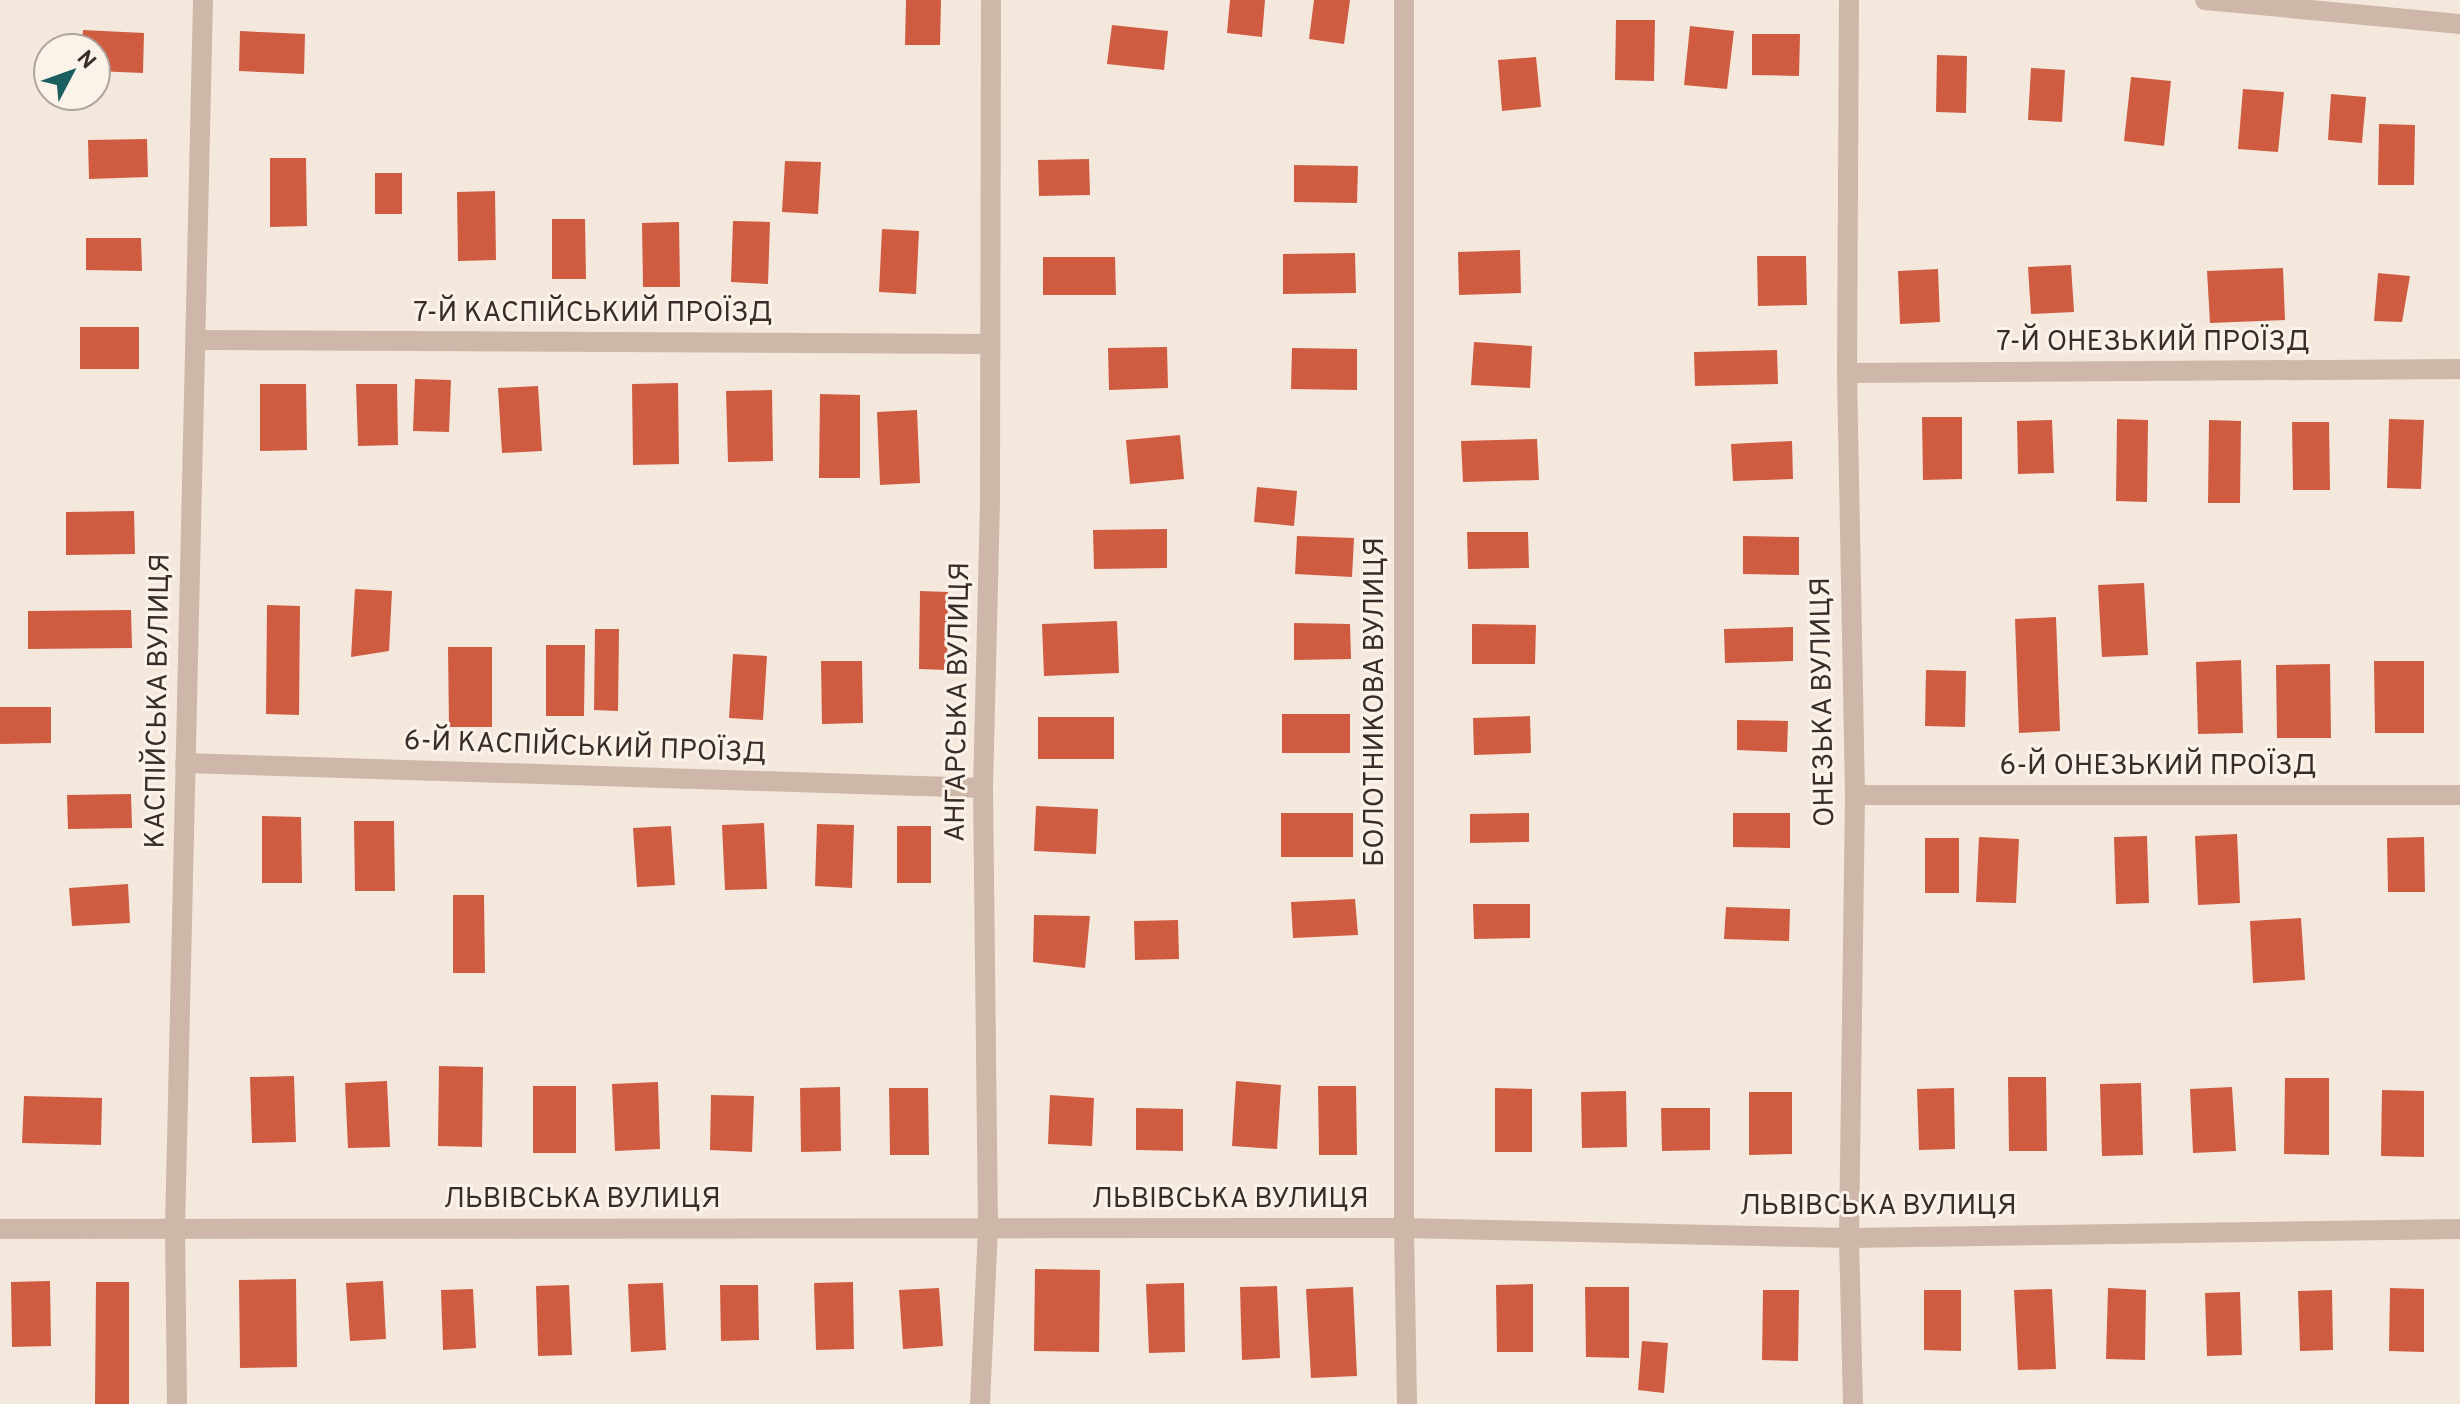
<svg xmlns="http://www.w3.org/2000/svg" width="2460" height="1404" font-family="Overpass,sans-serif">
  <style>
    .building { fill: #cf5c41 }
    .lines { fill: none; stroke-linecap: round; stroke-linejoin: round }
    .minor { stroke: #ceb7a8; stroke-width: 20 }
    .labels { text-anchor: middle; dominant-baseline: central; stroke-width: 6; stroke-linejoin: round; paint-order: stroke }
    .street-label { font-size: 28px; fill: #3a2d29; stroke: #fbf3ea }
  </style>
  <rect width="100%" height="100%" fill="#f4e8dd"/>
  <g class="building">
    <path d="M 906,0 L 941,0 L 940,45 L 905,45 Z"/>
    <path d="M 1230,0 L 1265,0 L 1262,37 L 1227,33 Z"/>
    <path d="M 1314,0 L 1350,0 L 1344,44 L 1309,39 Z"/>
    <path d="M 1616,20 L 1655,20 L 1654,81 L 1615,80 Z"/>
    <path d="M 1112,25 L 1168,31 L 1164,70 L 1107,64 Z"/>
    <path d="M 1690,26 L 1734,31 L 1727,89 L 1684,85 Z"/>
    <path d="M 83,30 L 144,33 L 143,73 L 96,71 L 96,48 L 82,48 Z"/>
    <path d="M 240,31 L 305,34 L 304,74 L 239,71 Z"/>
    <path d="M 1752,34 L 1800,34 L 1799,76 L 1752,75 Z"/>
    <path d="M 1937,55 L 1967,56 L 1966,113 L 1936,112 Z"/>
    <path d="M 1536,57 L 1541,107 L 1502,111 L 1498,60 Z"/>
    <path d="M 2031,68 L 2065,70 L 2062,122 L 2028,120 Z"/>
    <path d="M 2131,77 L 2171,81 L 2164,146 L 2124,141 Z"/>
    <path d="M 2243,89 L 2284,92 L 2278,152 L 2238,149 Z"/>
    <path d="M 2331,94 L 2366,97 L 2362,143 L 2328,140 Z"/>
    <path d="M 2379,124 L 2415,125 L 2414,185 L 2378,185 Z"/>
    <path d="M 147,139 L 148,177 L 89,179 L 88,140 Z"/>
    <path d="M 270,158 L 306,158 L 307,226 L 270,227 Z"/>
    <path d="M 1089,159 L 1090,195 L 1039,196 L 1038,160 Z"/>
    <path d="M 785,161 L 821,162 L 818,214 L 782,212 Z"/>
    <path d="M 1294,165 L 1358,166 L 1357,203 L 1294,202 Z"/>
    <rect x="375" y="173" width="27" height="41"/>
    <path d="M 495,191 L 496,260 L 458,261 L 457,192 Z"/>
    <path d="M 552,219 L 585,219 L 586,279 L 552,279 Z"/>
    <path d="M 733,221 L 770,222 L 768,284 L 731,282 Z"/>
    <path d="M 679,222 L 680,287 L 643,287 L 642,223 Z"/>
    <path d="M 882,229 L 919,231 L 916,294 L 879,292 Z"/>
    <path d="M 86,238 L 141,238 L 142,271 L 86,270 Z"/>
    <path d="M 1520,250 L 1521,293 L 1459,295 L 1458,252 Z"/>
    <path d="M 1355,253 L 1356,293 L 1283,294 L 1283,254 Z"/>
    <path d="M 1757,256 L 1806,256 L 1807,305 L 1758,306 Z"/>
    <path d="M 1043,257 L 1115,257 L 1116,295 L 1043,295 Z"/>
    <path d="M 2071,265 L 2074,312 L 2031,314 L 2028,267 Z"/>
    <path d="M 2283,268 L 2285,320 L 2210,323 L 2207,271 Z"/>
    <path d="M 1938,269 L 1940,322 L 1900,324 L 1898,271 Z"/>
    <path d="M 2378,273 L 2410,276 L 2402,322 L 2374,321 Z"/>
    <rect x="80" y="327" width="59" height="42"/>
    <path d="M 1474,342 L 1532,346 L 1530,388 L 1471,385 Z"/>
    <path d="M 1167,347 L 1168,388 L 1109,390 L 1108,348 Z"/>
    <path d="M 1292,348 L 1357,349 L 1357,390 L 1291,389 Z"/>
    <path d="M 1777,350 L 1778,384 L 1695,386 L 1694,352 Z"/>
    <path d="M 415,379 L 451,380 L 449,432 L 413,431 Z"/>
    <path d="M 678,383 L 679,464 L 633,465 L 632,384 Z"/>
    <path d="M 260,384 L 306,384 L 307,450 L 260,451 Z"/>
    <path d="M 356,384 L 397,384 L 398,445 L 358,446 Z"/>
    <path d="M 538,386 L 542,451 L 502,453 L 498,388 Z"/>
    <path d="M 772,390 L 773,461 L 728,462 L 726,391 Z"/>
    <path d="M 820,394 L 860,395 L 860,478 L 819,478 Z"/>
    <path d="M 917,410 L 920,483 L 880,485 L 877,412 Z"/>
    <path d="M 1922,417 L 1962,417 L 1962,479 L 1923,480 Z"/>
    <path d="M 2117,419 L 2148,420 L 2147,502 L 2116,501 Z"/>
    <path d="M 2389,419 L 2424,420 L 2421,489 L 2387,488 Z"/>
    <path d="M 2052,420 L 2054,473 L 2018,474 L 2017,421 Z"/>
    <path d="M 2209,420 L 2241,421 L 2240,503 L 2208,503 Z"/>
    <path d="M 2292,422 L 2329,422 L 2330,490 L 2293,490 Z"/>
    <path d="M 1180,435 L 1184,479 L 1130,484 L 1126,440 Z"/>
    <path d="M 1537,439 L 1539,480 L 1463,482 L 1461,441 Z"/>
    <path d="M 1792,441 L 1793,479 L 1733,481 L 1731,444 Z"/>
    <path d="M 1257,487 L 1297,491 L 1294,526 L 1254,522 Z"/>
    <path d="M 134,511 L 135,554 L 66,555 L 66,512 Z"/>
    <path d="M 1167,529 L 1167,568 L 1094,569 L 1093,530 Z"/>
    <path d="M 1467,532 L 1528,532 L 1529,568 L 1468,569 Z"/>
    <path d="M 1297,536 L 1354,538 L 1352,577 L 1295,574 Z"/>
    <path d="M 1743,536 L 1799,537 L 1799,575 L 1743,574 Z"/>
    <path d="M 2144,583 L 2148,655 L 2102,657 L 2098,585 Z"/>
    <path d="M 355,589 L 392,591 L 389,651 L 351,657 Z"/>
    <path d="M 920,591 L 948,592 L 947,670 L 919,669 Z"/>
    <path d="M 267,605 L 300,606 L 299,715 L 266,714 Z"/>
    <path d="M 131,610 L 132,648 L 28,649 L 28,611 Z"/>
    <path d="M 2056,617 L 2060,731 L 2019,733 L 2015,619 Z"/>
    <path d="M 1117,621 L 1119,673 L 1044,676 L 1042,624 Z"/>
    <path d="M 1294,623 L 1350,624 L 1351,659 L 1294,660 Z"/>
    <path d="M 1472,624 L 1536,625 L 1535,664 L 1472,664 Z"/>
    <path d="M 1793,627 L 1793,661 L 1725,663 L 1724,629 Z"/>
    <path d="M 595,629 L 619,629 L 618,711 L 594,710 Z"/>
    <path d="M 546,645 L 585,645 L 584,716 L 546,716 Z"/>
    <path d="M 448,647 L 492,647 L 492,727 L 449,727 Z"/>
    <path d="M 733,654 L 767,656 L 763,720 L 729,718 Z"/>
    <path d="M 2241,660 L 2243,733 L 2198,734 L 2196,662 Z"/>
    <path d="M 821,661 L 862,661 L 863,723 L 822,724 Z"/>
    <path d="M 2374,661 L 2424,661 L 2424,733 L 2375,733 Z"/>
    <path d="M 2330,664 L 2331,738 L 2277,738 L 2276,665 Z"/>
    <path d="M 1926,670 L 1966,671 L 1965,727 L 1925,726 Z"/>
    <path d="M 0,707 L 51,707 L 51,743 L 0,744 Z"/>
    <rect x="1282" y="714" width="68" height="39"/>
    <path d="M 1530,716 L 1531,753 L 1474,755 L 1473,718 Z"/>
    <rect x="1038" y="717" width="76" height="42"/>
    <path d="M 1737,720 L 1788,721 L 1787,752 L 1737,750 Z"/>
    <path d="M 131,794 L 132,828 L 68,829 L 67,795 Z"/>
    <path d="M 1036,806 L 1098,809 L 1096,854 L 1034,851 Z"/>
    <rect x="1281" y="813" width="72" height="44"/>
    <path d="M 1529,813 L 1529,842 L 1470,843 L 1470,814 Z"/>
    <path d="M 1733,813 L 1790,813 L 1790,848 L 1733,847 Z"/>
    <path d="M 262,816 L 301,817 L 302,883 L 262,883 Z"/>
    <path d="M 354,821 L 394,821 L 395,891 L 355,891 Z"/>
    <path d="M 764,823 L 767,889 L 725,890 L 722,825 Z"/>
    <path d="M 817,824 L 854,825 L 852,888 L 815,886 Z"/>
    <path d="M 671,826 L 675,885 L 637,887 L 633,828 Z"/>
    <rect x="897" y="826" width="34" height="57"/>
    <path d="M 2237,834 L 2240,903 L 2198,905 L 2195,836 Z"/>
    <path d="M 2147,836 L 2149,903 L 2116,904 L 2114,837 Z"/>
    <path d="M 1979,837 L 2019,839 L 2016,903 L 1976,902 Z"/>
    <path d="M 2424,837 L 2425,892 L 2388,892 L 2387,838 Z"/>
    <rect x="1925" y="838" width="34" height="55"/>
    <path d="M 128,884 L 130,923 L 72,926 L 69,888 Z"/>
    <path d="M 453,895 L 484,895 L 485,973 L 453,973 Z"/>
    <path d="M 1355,899 L 1358,935 L 1293,938 L 1291,902 Z"/>
    <path d="M 1473,904 L 1530,904 L 1530,938 L 1474,939 Z"/>
    <path d="M 1726,907 L 1790,909 L 1789,941 L 1724,939 Z"/>
    <path d="M 1034,915 L 1090,916 L 1085,968 L 1033,962 Z"/>
    <path d="M 2301,918 L 2305,980 L 2253,983 L 2250,921 Z"/>
    <path d="M 1178,920 L 1179,959 L 1135,960 L 1134,921 Z"/>
    <path d="M 439,1066 L 483,1067 L 482,1147 L 438,1146 Z"/>
    <path d="M 294,1076 L 296,1142 L 252,1143 L 250,1077 Z"/>
    <path d="M 2008,1077 L 2046,1077 L 2047,1151 L 2009,1151 Z"/>
    <path d="M 2285,1078 L 2329,1078 L 2329,1155 L 2284,1154 Z"/>
    <path d="M 387,1081 L 390,1147 L 348,1148 L 345,1083 Z"/>
    <path d="M 1236,1081 L 1281,1085 L 1277,1149 L 1232,1146 Z"/>
    <path d="M 658,1082 L 660,1149 L 615,1151 L 612,1084 Z"/>
    <path d="M 2141,1083 L 2143,1155 L 2102,1156 L 2100,1084 Z"/>
    <rect x="533" y="1086" width="43" height="67"/>
    <path d="M 1318,1086 L 1356,1086 L 1357,1155 L 1319,1155 Z"/>
    <path d="M 840,1087 L 841,1151 L 801,1152 L 800,1088 Z"/>
    <path d="M 2232,1087 L 2236,1151 L 2193,1153 L 2190,1089 Z"/>
    <path d="M 889,1088 L 928,1088 L 929,1155 L 890,1155 Z"/>
    <path d="M 1495,1088 L 1532,1089 L 1532,1152 L 1495,1152 Z"/>
    <path d="M 1954,1088 L 1955,1149 L 1919,1150 L 1917,1089 Z"/>
    <path d="M 2382,1090 L 2424,1091 L 2424,1157 L 2381,1156 Z"/>
    <path d="M 1626,1091 L 1627,1147 L 1582,1148 L 1581,1092 Z"/>
    <path d="M 1749,1092 L 1792,1092 L 1792,1154 L 1749,1155 Z"/>
    <path d="M 711,1095 L 754,1096 L 752,1152 L 710,1150 Z"/>
    <path d="M 1050,1095 L 1094,1098 L 1092,1146 L 1048,1144 Z"/>
    <path d="M 24,1096 L 102,1098 L 101,1145 L 22,1143 Z"/>
    <path d="M 1136,1108 L 1183,1109 L 1183,1151 L 1136,1150 Z"/>
    <path d="M 1661,1108 L 1710,1108 L 1710,1150 L 1662,1151 Z"/>
    <path d="M 1035,1269 L 1100,1270 L 1099,1352 L 1034,1351 Z"/>
    <path d="M 296,1279 L 297,1367 L 240,1368 L 239,1280 Z"/>
    <path d="M 50,1281 L 51,1346 L 12,1347 L 11,1282 Z"/>
    <path d="M 383,1281 L 386,1339 L 350,1341 L 346,1283 Z"/>
    <path d="M 96,1282 L 129,1282 L 129,1404 L 95,1404 Z"/>
    <path d="M 853,1282 L 854,1349 L 816,1350 L 814,1283 Z"/>
    <path d="M 663,1283 L 666,1350 L 631,1352 L 628,1284 Z"/>
    <path d="M 1184,1283 L 1185,1352 L 1149,1353 L 1146,1284 Z"/>
    <path d="M 1533,1284 L 1533,1352 L 1497,1352 L 1496,1285 Z"/>
    <path d="M 569,1285 L 572,1355 L 538,1356 L 536,1286 Z"/>
    <path d="M 720,1285 L 758,1285 L 759,1340 L 721,1341 Z"/>
    <path d="M 1277,1286 L 1280,1358 L 1242,1360 L 1240,1287 Z"/>
    <path d="M 1353,1287 L 1357,1376 L 1311,1378 L 1306,1289 Z"/>
    <path d="M 1585,1287 L 1629,1287 L 1629,1358 L 1586,1357 Z"/>
    <path d="M 939,1288 L 943,1346 L 903,1349 L 899,1290 Z"/>
    <path d="M 2108,1288 L 2146,1290 L 2145,1360 L 2106,1359 Z"/>
    <path d="M 2390,1288 L 2424,1289 L 2424,1352 L 2389,1351 Z"/>
    <path d="M 473,1289 L 476,1348 L 443,1350 L 441,1290 Z"/>
    <path d="M 2052,1289 L 2056,1369 L 2018,1370 L 2014,1290 Z"/>
    <path d="M 1763,1290 L 1799,1290 L 1798,1361 L 1762,1360 Z"/>
    <path d="M 1924,1290 L 1961,1290 L 1961,1351 L 1924,1350 Z"/>
    <path d="M 2332,1290 L 2333,1350 L 2300,1351 L 2298,1291 Z"/>
    <path d="M 2240,1292 L 2242,1355 L 2207,1356 L 2205,1293 Z"/>
    <path d="M 1642,1341 L 1668,1343 L 1664,1393 L 1638,1390 Z"/>
  </g>
  <g class="lines">
    <g class="minor">
      <path d="M 1404,0 L 1404,1228 L 1407,1404"/>
      <path d="M 1849,0 L 1847,373 L 1855,795 L 1849,1238 L 1853,1404"/>
      <path d="M 2205,0 L 2460,24"/>
      <path d="M 196,340 L 990,344"/>
      <path d="M 1847,373 L 2460,369"/>
      <path d="M 185,763 L 983,788"/>
      <path d="M 1855,795 L 2460,795"/>
      <path d="M 0,1229 L 1404,1228 L 1849,1238 L 2460,1229"/>
      <path d="M 177,1404 L 175,1228 L 203,0"/>
      <path d="M 980,1404 L 988,1228 L 983,788 L 990,503 L 991,0"/>
    </g>
  </g>
  <g class="labels">
    <g class="street-label">
      <text x="593" y="314">7-Й КАСПІЙСЬКИЙ ПРОЇЗД</text>
      <text x="2153" y="343">7-Й ОНЕЗЬКИЙ ПРОЇЗД</text>
      <text transform="translate(159 701) rotate(-89)">КАСПІЙСЬКА ВУЛИЦЯ</text>
      <text transform="translate(959 702) rotate(-89)">АНГАРСЬКА ВУЛИЦЯ</text>
      <text transform="translate(1376 702) rotate(-90)">БОЛОТНИКОВА ВУЛИЦЯ</text>
      <text transform="translate(1824 702) rotate(-91)">ОНЕЗЬКА ВУЛИЦЯ</text>
      <text transform="translate(585 748) rotate(2)">6-Й КАСПІЙСЬКИЙ ПРОЇЗД</text>
      <text x="2158" y="767">6-Й ОНЕЗЬКИЙ ПРОЇЗД</text>
      <text x="582" y="1200">ЛЬВІВСЬКА ВУЛИЦЯ</text>
      <text x="1230" y="1200">ЛЬВІВСЬКА ВУЛИЦЯ</text>
      <text x="1878" y="1207">ЛЬВІВСЬКА ВУЛИЦЯ</text>
    </g>
  </g>
  <g transform="translate(72 72) rotate(49)"><circle r="38" fill="#fbf3ea" stroke="#aea49d" stroke-width="2"/>
  <path d="M0-6L14 30L0 20L-14 30Z" fill="#1a5e5f"/>
  <text y="-12" font-size="22" font-weight="bold" text-anchor="middle" fill="#3a2d29">N</text>
  </g>
</svg>
